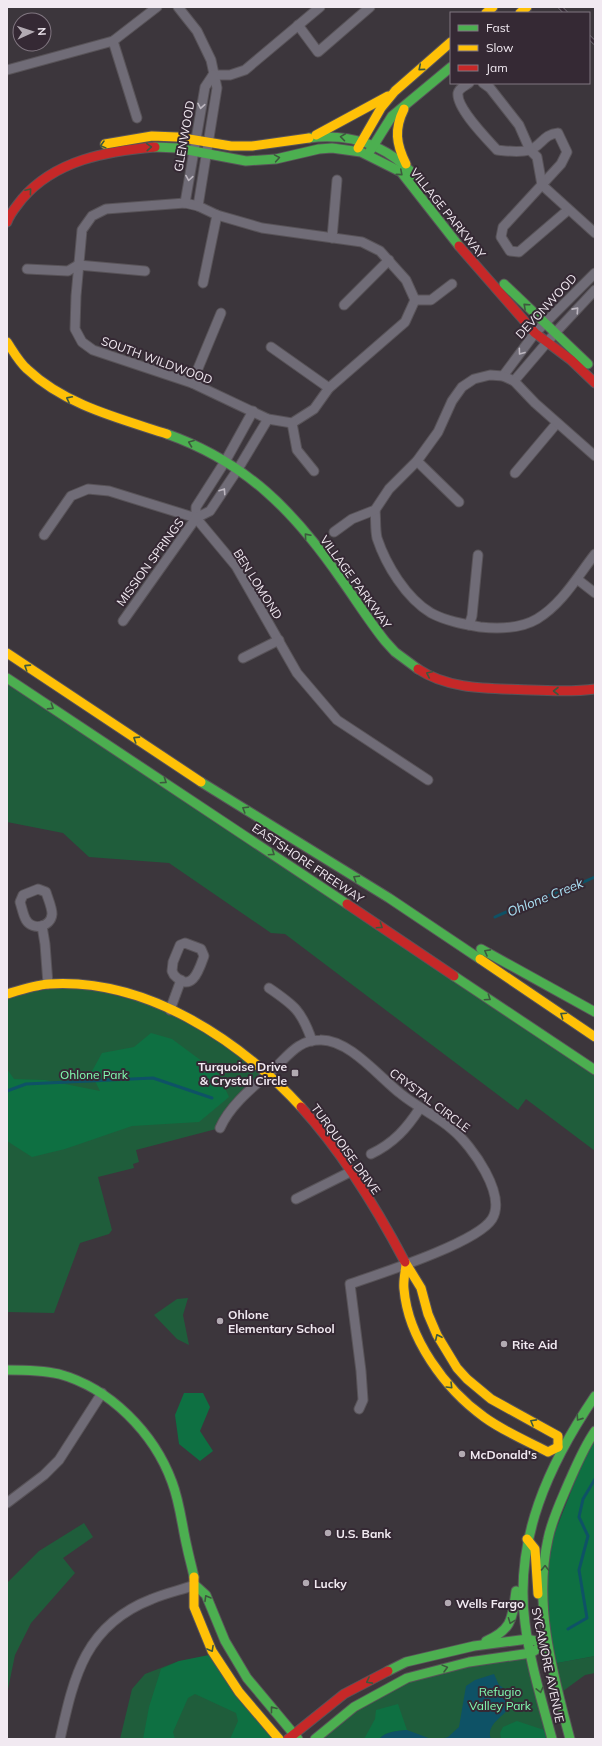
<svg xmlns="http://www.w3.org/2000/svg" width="602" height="1746" font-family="Mulish,sans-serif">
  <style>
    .green { fill: #1f5d3b }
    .forest { fill: #0e7042 }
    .water { fill: #0e5266 }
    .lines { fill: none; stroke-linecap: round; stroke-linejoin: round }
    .stream { stroke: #0e5266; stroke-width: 3 }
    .street-casing { stroke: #585358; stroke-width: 11 }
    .fast-casing { stroke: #585358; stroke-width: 11 }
    .slow-casing { stroke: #585358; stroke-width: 11 }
    .jam-casing { stroke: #585358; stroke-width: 11 }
    .street { stroke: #706c77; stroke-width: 9 }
    .fast { stroke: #4caf50; stroke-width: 9 }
    .slow { stroke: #ffc107; stroke-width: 9 }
    .jam { stroke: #c62828; stroke-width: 9 }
    .rail-casing { stroke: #726d76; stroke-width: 4.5 }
    .rail { stroke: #352934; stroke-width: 3; stroke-dasharray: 9; stroke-linecap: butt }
    .oneway { stroke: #3d583e }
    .oneway2 { stroke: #bdb7c0 }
    .poi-dot { fill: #b2aab2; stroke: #352934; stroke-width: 1.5 }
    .labels { text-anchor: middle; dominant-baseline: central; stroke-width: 4; stroke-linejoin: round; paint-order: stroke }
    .street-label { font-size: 12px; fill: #f1e9f1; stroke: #352934 }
    .poi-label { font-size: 12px; font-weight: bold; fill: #f1e9f1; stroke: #352934; text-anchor: start }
    .park-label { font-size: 12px; fill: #82fdb1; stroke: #352934 }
    .water-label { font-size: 13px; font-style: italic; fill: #ace2f5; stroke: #352934 }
  </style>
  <rect width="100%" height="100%" fill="#3c363c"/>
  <g class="green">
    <path d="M 7,678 L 595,1070 L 595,1151 L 526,1099 L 518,1110 L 285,934 L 271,933 L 169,863 L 89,857 L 63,833 L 7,822 Z"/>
    <path d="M 81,986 L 170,1010 L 268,1074 L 220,1128 L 136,1150 L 139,1162 L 133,1164 L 134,1168 L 98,1177 L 112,1230 L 109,1234 L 80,1243 L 54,1313 L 7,1312 L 7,994 Z"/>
    <path d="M 188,1298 L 183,1315 L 189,1345 L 177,1339 L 154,1315 L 177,1299 Z"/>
    <path d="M 84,1523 L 93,1537 L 63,1558 L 75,1573 L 31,1623 L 15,1655 L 7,1694 L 7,1583 L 39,1551 Z"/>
    <path d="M 531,1653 L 552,1739 L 315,1739 L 407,1678 Z"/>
    <path d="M 595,1656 L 595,1673 L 585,1675 L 559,1694 L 552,1664 Z"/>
    <path d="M 179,1661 L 279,1739 L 120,1739 L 132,1689 L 145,1674 Z"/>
  </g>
  <g class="forest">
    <path d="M 151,1033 L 172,1039 L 218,1073 L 229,1097 L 199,1122 L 132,1126 L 65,1149 L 32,1157 L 7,1141 L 7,1069 L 14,1079 L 45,1080 L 100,1091 L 91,1073 L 102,1053 L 134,1047 Z"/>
    <path d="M 184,1393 L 203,1393 L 210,1407 L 200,1431 L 213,1451 L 200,1461 L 179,1444 L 175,1415 Z"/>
    <path d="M 595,1431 L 595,1656 L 552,1664 L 545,1557 Z"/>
    <path d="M 214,1654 L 279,1739 L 230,1739 L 238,1721 L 236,1713 L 195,1694 L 188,1698 L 173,1732 L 175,1739 L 143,1739 L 149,1707 L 161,1669 L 179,1661 Z"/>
    <path d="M 398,1704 L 407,1730 C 396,1731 387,1731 379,1739 L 364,1739 L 375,1719 L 376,1710 Z"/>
    <path d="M 517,1721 L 550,1732 L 552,1739 L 501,1739 L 500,1733 L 503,1727 Z"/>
  </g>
  <g class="water">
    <path d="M 494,1674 L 499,1685 L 508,1691 L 511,1707 C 503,1716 485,1726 491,1739 L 441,1739 L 448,1737 L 459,1727 L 466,1686 L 475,1680 Z"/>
    <path d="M 407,1730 L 431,1739 L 379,1739 C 387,1731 396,1731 407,1730 Z"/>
  </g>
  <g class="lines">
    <g class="stream">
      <path d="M 495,917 C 528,901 563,892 595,877"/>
      <path d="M 7,1091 L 26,1084 L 153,1078 L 212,1098"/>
      <path d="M 568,1629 L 587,1618 L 579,1570 L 588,1536 L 579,1517 L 583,1499 L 595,1479"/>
    </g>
    <g class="street-casing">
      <g id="street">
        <path d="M 178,7 L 197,31 L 211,60 L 217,88 L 198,206"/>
        <path d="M 298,25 L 318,52 L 370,7"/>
        <path d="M 113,41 L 137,118"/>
        <path d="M 7,70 L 113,41 L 157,7"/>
        <path d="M 213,75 L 230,75 L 245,70 L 320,7"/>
        <path d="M 469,83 C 465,86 459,88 458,93 C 456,108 487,139 497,150 C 507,151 519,153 529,150 C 541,147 543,134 558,133 L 567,152 L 561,164 L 503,227 L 501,237 L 510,251 L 519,252 L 568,210"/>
        <path d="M 483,83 L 490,88 L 519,125 L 530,150 L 537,157 L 542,185 L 595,233"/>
        <path d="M 185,203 L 198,206 L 217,215 L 262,228 L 362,242 L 380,251 L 406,280 L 415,300 L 405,322 L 329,388 L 314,409 L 292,423 L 268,419 L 192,383 L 93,350 L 82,342 L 75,329 L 76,296 L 82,230 L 92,216 L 106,209 Z"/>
        <path d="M 185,203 L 205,87 L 213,75"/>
        <path d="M 332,238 L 337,180"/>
        <path d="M 27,269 L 68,271 L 78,265 L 145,271"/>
        <path d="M 203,283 L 217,215"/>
        <path d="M 415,300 L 431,300 L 452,284"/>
        <path d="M 344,305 L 389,260"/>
        <path d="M 271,347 L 329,388"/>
        <path d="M 503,376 L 535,333 L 595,273"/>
        <path d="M 514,381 L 555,333 L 595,290"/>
        <path d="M 192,383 L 221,313"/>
        <path d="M 292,423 L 297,450 L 314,471"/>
        <path d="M 417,461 L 459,502"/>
        <path d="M 515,473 L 557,423"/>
        <path d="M 375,510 C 376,519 375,529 377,538 C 386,565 406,598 431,613 C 446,621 463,624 480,627 C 499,629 520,629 537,619 C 562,604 577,577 595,554"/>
        <path d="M 196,518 L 196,507 L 226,460 L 253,411"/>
        <path d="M 334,532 L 352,519 L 375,510 L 389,489 L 417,461 L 438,432 L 452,401 L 462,387 L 474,379 L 490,375 L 503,376 L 514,381 L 535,403 L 595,456"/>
        <path d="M 44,535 L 71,496 L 88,489 L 109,491 L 196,518 L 236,566 L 297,673 L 337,720 L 428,780"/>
        <path d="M 577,579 L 595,593"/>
        <path d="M 123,621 L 196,518 L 210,511 L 238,469 L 268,419"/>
        <path d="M 469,625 L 472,616 L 478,555"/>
        <path d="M 243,658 L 279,640"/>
        <path d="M 38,889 L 46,892 C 48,899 52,907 52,914 C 51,927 33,931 26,920 C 23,915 22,908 20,902 L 23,895 Z"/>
        <path d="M 42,926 L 45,944 L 48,984"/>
        <path d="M 185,943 L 201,949 L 204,956 C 199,970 192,994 174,975 L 172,971 L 173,962 L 180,945 Z"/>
        <path d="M 269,988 C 294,1005 302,1011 312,1041"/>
        <path d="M 170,1010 L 181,980"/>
        <path d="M 220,1128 C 231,1103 257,1084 277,1066 C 284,1059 291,1051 299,1046 C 305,1042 313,1040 320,1040 C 349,1039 379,1077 401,1094 C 417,1107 437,1116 453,1130 C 472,1146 507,1195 492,1219 C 477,1243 379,1274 350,1284 L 361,1371 L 363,1400 L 359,1409"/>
        <path d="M 371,1154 C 394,1143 407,1128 420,1108"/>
        <path d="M 296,1199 L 350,1172"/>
        <path d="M 7,1503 L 44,1475 L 59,1460 L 102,1393"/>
        <path d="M 60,1739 C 74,1676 85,1625 152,1599 C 166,1593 181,1590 195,1585"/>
      </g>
    </g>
    <g class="fast-casing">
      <g id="fast">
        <path d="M 309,138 C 350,133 387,145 415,176"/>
        <path d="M 155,147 L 177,148 L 246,161 L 276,159 L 319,149 L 332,148 L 361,152 L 401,172 L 459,246"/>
        <path d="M 370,151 L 392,116 L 451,67"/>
        <path d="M 504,284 L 588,364"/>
        <path d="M 167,434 C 246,462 294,511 341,579 C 356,600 369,621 385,641 L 395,652 L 418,669"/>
        <path d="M 7,678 L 347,904"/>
        <path d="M 201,782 L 389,898 L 480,959"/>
        <path d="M 481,949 L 595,1012"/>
        <path d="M 454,976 L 595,1070"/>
        <path d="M 7,1370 C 24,1370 41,1370 59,1374 C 110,1388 154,1433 172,1482 C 180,1503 182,1526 187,1547 C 189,1557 192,1567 194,1577"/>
        <path d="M 195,1585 L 206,1595 L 225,1641 L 247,1678 L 298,1739"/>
        <path d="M 486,1641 C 513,1629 512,1618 516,1591"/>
        <path d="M 388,1671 L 406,1662 L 474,1646 L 528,1639 L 547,1644"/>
        <path d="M 315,1739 L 354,1707 L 407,1678 L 469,1662 L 531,1653 L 537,1649"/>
        <path d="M 552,1739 C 542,1701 530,1663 525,1623 C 514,1539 549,1464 595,1396"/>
        <path d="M 570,1739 C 553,1674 533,1606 548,1539 C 552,1519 561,1501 569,1482 C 577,1464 584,1447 595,1431"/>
      </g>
    </g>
    <g class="slow-casing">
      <g id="slow">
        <path d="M 486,13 L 493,7"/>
        <path d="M 520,13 L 527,7"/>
        <path d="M 404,109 C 394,129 396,144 406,164"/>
        <path d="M 316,135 L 388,96"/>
        <path d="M 105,144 L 152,136 L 177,137 L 231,146 L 252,146 L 309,138"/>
        <path d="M 358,148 L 381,108 L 395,91 L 451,42"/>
        <path d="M 7,342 C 13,351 19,362 27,369 C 65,405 118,418 167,434"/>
        <path d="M 7,653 L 201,782"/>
        <path d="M 480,959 L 595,1037"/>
        <path d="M 7,994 C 20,990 35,985 49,984 C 146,978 238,1039 301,1107"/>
        <path d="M 405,1262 L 421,1288 L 428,1314 L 437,1335 L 457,1368 L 467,1379 L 491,1399 L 558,1436 L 558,1447"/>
        <path d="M 406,1265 C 405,1273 403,1282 404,1289 C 408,1338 445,1389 484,1417 C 503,1431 527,1441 548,1452 L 558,1447"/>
        <path d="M 527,1539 L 535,1549 L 538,1594"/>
        <path d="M 194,1577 L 194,1607 L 212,1651 L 239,1692 L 279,1739"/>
      </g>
    </g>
    <g class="jam-casing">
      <g id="jam">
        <path d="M 7,222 C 10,213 16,207 22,199 C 55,160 107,151 155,147"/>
        <path d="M 459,246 L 535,333 L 571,360 L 595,383"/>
        <path d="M 418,669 C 451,691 493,688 531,690 C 552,691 574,692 595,689"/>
        <path d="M 347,904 L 454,976"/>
        <path d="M 301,1107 C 343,1153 376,1207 405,1262"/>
        <path d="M 288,1739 L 344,1694 L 388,1671"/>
      </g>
    </g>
    <use href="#street" class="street"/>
    <use href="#fast" class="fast"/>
    <use href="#slow" class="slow"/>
    <use href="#jam" class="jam"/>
    <g class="rail-casing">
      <g id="rail">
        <path d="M 560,7 L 566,13"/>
        <path d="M 589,37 L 595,43"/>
      </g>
    </g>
    <use href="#rail" class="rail"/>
  </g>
  <defs><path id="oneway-chevron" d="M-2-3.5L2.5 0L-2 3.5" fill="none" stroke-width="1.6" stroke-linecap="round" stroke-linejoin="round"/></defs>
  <g class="oneway">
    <use href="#oneway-chevron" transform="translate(421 68) rotate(140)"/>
    <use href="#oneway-chevron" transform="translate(343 137) rotate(-172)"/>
    <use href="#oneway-chevron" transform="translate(103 145) rotate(165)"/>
    <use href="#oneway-chevron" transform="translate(149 147) rotate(-4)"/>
    <use href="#oneway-chevron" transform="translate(277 158) rotate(-10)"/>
    <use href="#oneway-chevron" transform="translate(400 173) rotate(41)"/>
    <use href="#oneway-chevron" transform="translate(29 191) rotate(-50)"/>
    <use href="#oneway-chevron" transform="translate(526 306) rotate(-138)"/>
    <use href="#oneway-chevron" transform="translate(69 399) rotate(-153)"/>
    <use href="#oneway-chevron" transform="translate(191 443) rotate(-159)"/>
    <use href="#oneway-chevron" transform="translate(307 536) rotate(-131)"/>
    <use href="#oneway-chevron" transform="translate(27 667) rotate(-147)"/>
    <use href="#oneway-chevron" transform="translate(429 674) rotate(-155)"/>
    <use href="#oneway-chevron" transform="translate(556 691) rotate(180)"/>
    <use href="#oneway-chevron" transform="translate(51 707) rotate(33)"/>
    <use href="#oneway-chevron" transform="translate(136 739) rotate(-147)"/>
    <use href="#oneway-chevron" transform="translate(164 781) rotate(34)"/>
    <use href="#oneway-chevron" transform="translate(245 809) rotate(-148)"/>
    <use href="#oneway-chevron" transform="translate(272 853) rotate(34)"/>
    <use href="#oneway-chevron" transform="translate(356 878) rotate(-148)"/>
    <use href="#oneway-chevron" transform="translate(380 926) rotate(34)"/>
    <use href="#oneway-chevron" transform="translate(487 952) rotate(-151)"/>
    <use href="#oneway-chevron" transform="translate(488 998) rotate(34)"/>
    <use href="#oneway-chevron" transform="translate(563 1015) rotate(-146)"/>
    <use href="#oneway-chevron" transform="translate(438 1337) rotate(-115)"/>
    <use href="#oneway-chevron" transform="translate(450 1386) rotate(45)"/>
    <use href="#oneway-chevron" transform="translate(579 1418) rotate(125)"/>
    <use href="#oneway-chevron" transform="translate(533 1422) rotate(-151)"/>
    <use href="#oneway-chevron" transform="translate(545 1568) rotate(-89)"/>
    <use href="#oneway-chevron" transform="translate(207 1598) rotate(-120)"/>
    <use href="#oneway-chevron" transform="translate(511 1621) rotate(111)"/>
    <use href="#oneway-chevron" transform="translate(211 1649) rotate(61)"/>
    <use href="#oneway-chevron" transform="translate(445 1668) rotate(-15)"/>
    <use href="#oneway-chevron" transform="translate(369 1681) rotate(152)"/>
    <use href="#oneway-chevron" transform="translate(540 1690) rotate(76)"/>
    <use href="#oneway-chevron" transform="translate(273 1709) rotate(-128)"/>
  </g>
  <g class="oneway2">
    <use href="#oneway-chevron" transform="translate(201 106) rotate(100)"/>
    <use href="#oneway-chevron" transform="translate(189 178) rotate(99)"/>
    <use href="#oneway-chevron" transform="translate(576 310) rotate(-48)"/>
    <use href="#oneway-chevron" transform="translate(521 352) rotate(126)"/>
    <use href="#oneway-chevron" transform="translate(223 491) rotate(-56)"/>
  </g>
  <g class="poi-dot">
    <rect x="291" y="1069" width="8" height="8" rx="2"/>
    <circle cx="220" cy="1321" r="4"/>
    <circle cx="504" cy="1344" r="4"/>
    <circle cx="462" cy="1454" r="4"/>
    <circle cx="328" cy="1533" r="4"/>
    <circle cx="306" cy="1583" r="4"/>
    <circle cx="448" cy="1603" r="4"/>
  </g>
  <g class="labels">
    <g class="street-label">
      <text transform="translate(184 136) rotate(-80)">GLENWOOD</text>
      <text transform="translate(448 213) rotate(51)">VILLAGE PARKWAY</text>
      <text transform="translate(546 306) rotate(-47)">DEVONWOOD</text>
      <text transform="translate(157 360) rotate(20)">SOUTH WILDWOOD</text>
      <text transform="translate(150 562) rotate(-54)">MISSION SPRINGS</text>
      <text transform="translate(356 582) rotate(54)">VILLAGE PARKWAY</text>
      <text transform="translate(258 584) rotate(58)">BEN LOMOND</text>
      <text transform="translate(308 863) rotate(34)">EASTSHORE FREEWAY</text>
      <text transform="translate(430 1100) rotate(37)">CRYSTAL CIRCLE</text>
      <text transform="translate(346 1149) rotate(54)">TURQUOISE DRIVE</text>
      <text transform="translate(548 1665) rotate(78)">SYCAMORE AVENUE</text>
    </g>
    <g class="poi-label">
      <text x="287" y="1066" text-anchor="end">Turquoise Drive<tspan x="287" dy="14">&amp; Crystal Circle</tspan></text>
      <text x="228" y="1314">Ohlone<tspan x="228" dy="14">Elementary School</tspan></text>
      <text x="512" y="1344">Rite Aid</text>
      <text x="470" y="1454">McDonald's</text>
      <text x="336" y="1533">U.S. Bank</text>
      <text x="314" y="1583">Lucky</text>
      <text x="456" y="1603">Wells Fargo</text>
    </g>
    <g class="park-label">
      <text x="94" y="1074">Ohlone Park</text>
      <text x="500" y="1691">Refugio<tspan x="500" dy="14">Valley Park</tspan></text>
    </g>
    <g class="water-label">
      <text transform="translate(545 897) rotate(-22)">Ohlone Creek</text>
    </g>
  </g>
  <rect width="602" height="1746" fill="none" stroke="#f1e9f1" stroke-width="16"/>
  <rect x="450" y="12" width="140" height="72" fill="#352934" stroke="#807680"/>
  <rect x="458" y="25" width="20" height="6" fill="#4caf50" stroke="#807680"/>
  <text x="486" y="32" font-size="12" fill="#f1e9f1">Fast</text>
  <rect x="458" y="45" width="20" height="6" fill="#ffc107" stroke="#807680"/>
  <text x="486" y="52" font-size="12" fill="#f1e9f1">Slow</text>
  <rect x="458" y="65" width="20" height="6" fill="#c62828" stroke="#807680"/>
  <text x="486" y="72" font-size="12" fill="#f1e9f1">Jam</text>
  <g transform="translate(32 32) rotate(87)"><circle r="19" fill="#352934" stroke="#807680"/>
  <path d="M0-3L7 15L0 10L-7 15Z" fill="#b2aab2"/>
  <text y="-6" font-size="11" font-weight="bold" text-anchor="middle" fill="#f1e9f1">N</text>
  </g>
</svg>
